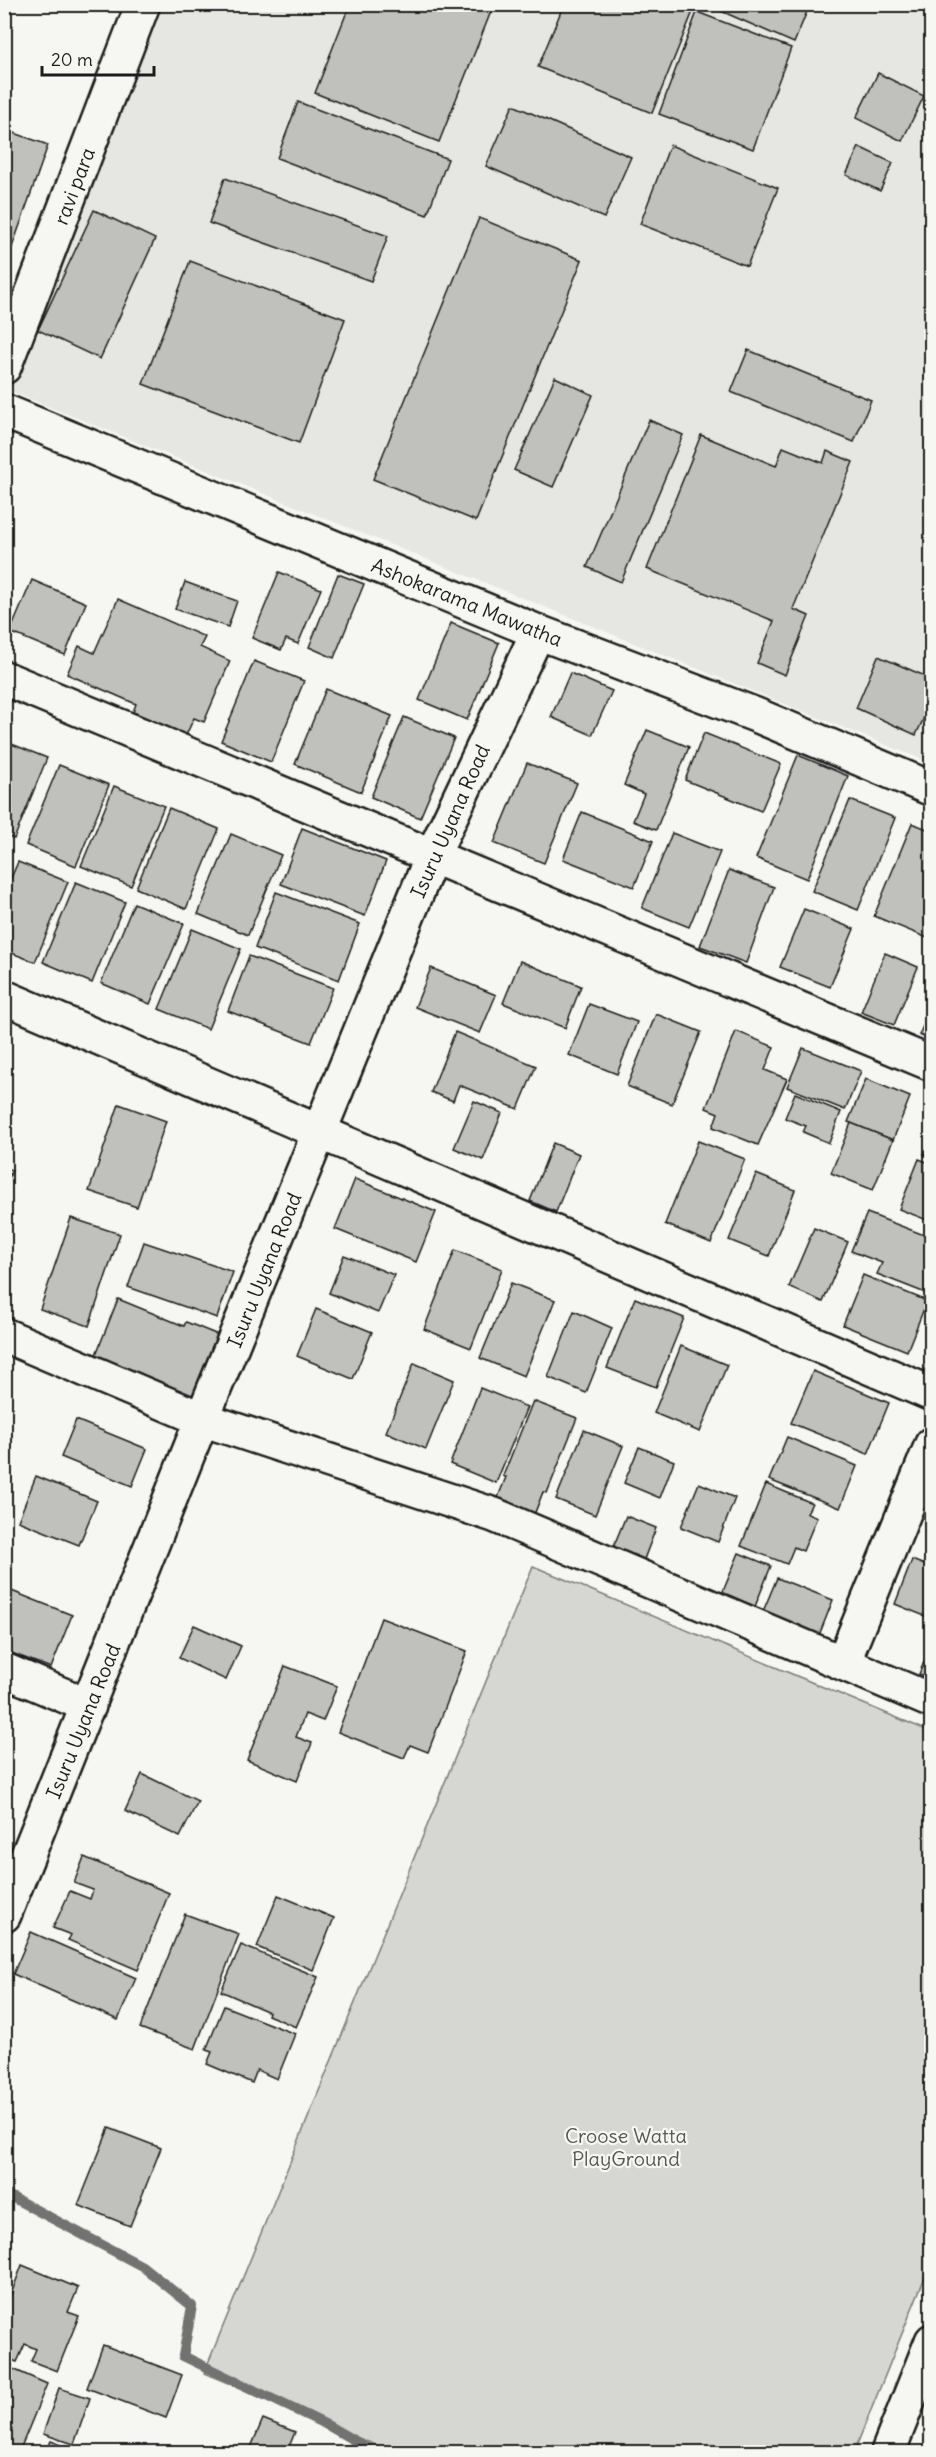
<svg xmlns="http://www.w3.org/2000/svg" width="936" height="2457" font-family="Delius,sans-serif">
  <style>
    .built { fill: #e6e6e2 }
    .green { fill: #d6d6d2; stroke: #797977; stroke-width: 1.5 }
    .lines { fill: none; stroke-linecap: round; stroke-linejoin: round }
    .stream { stroke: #727271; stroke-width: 10 }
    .building { fill: #c0c0bd; stroke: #1c1c1c; stroke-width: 1.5 }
    .minor-casing { stroke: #1c1c1c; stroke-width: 38 }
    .minor { stroke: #f6f6f2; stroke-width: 33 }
    .labels { text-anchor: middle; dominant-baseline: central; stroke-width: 4.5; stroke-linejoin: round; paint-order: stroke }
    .street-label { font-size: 20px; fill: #1c1c1c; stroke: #f6f6f2 }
    .park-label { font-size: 20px; fill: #545453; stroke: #f6f6f2 }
  </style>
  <rect width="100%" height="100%" fill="#f6f6f2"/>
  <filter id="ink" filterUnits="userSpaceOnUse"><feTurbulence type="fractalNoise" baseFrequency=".0167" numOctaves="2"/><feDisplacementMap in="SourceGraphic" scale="12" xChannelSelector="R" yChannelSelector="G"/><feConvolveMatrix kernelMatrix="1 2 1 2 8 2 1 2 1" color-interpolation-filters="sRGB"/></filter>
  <g filter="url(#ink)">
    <path class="built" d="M 158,5 L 931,5 L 931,763 L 5,389 L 5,370 Z"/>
    <path class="green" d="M 533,1566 L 931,1732 L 931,2262 L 854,2452 L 392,2452 L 204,2373 Z"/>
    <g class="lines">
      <path class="stream" d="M 4,2193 L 142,2266 L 192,2306 L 183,2356 L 329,2426 L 374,2452"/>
    </g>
    <g class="building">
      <path d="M 350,4 L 494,4 L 439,142 L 315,93 Z"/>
      <path d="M 564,4 L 696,4 L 652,113 L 538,67 Z"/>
      <path d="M 705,4 L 810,4 L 794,43 Z"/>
      <path d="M 697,12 L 791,48 L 753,149 L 659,114 Z"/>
      <path d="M 878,73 L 924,96 L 902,141 L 856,118 Z"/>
      <path d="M 298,102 L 448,159 L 427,215 L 277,158 Z"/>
      <path d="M 513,105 L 631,157 L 604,218 L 486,166 Z"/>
      <path d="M 6,130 L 48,145 L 4,270 L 4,136 Z"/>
      <path d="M 670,145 L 778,188 L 747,266 L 640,224 Z"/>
      <path d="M 859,147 L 893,163 L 880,191 L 846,175 Z"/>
      <path d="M 225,178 L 388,236 L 371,281 L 209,223 Z"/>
      <path d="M 94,210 L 155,239 L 100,359 L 38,330 Z"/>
      <path d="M 479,218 L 582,260 L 476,521 L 373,479 Z"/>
      <path d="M 190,261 L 345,319 L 299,443 L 143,384 Z"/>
      <path d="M 748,350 L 871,400 L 854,442 L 731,392 Z"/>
      <path d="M 555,377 L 593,395 L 553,487 L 514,470 Z"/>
      <path d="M 649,420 L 683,435 L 621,582 L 587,567 Z"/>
      <path d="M 701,435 L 776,466 L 783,447 L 823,463 L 827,451 L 853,462 L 793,609 L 809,616 L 785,675 L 757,663 L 774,621 L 647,569 Z"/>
      <path d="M 279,572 L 321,589 L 298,644 L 286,639 L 281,650 L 252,638 Z"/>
      <path d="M 338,574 L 364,584 L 334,658 L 309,647 Z"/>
      <path d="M 32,580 L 86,603 L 65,655 L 10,632 Z"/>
      <path d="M 185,582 L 237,601 L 228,627 L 175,609 Z"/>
      <path d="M 118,599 L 205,637 L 200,647 L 230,661 L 204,722 L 194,718 L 186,735 L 133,712 L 136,704 L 67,674 L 79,646 L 94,653 Z"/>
      <path d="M 451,623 L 499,643 L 467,720 L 419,700 Z"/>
      <path d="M 878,656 L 932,679 L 932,700 L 916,735 L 856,708 Z"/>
      <path d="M 254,661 L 304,681 L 271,762 L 221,741 Z"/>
      <path d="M 570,673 L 612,691 L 592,735 L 551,717 Z"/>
      <path d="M 326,689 L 392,716 L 361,792 L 295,764 Z"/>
      <path d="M 404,717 L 454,738 L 420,818 L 371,797 Z"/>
      <path d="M 647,730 L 689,747 L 656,830 L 633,821 L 644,794 L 624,785 Z"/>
      <path d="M 704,733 L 781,764 L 761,811 L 685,780 Z"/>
      <path d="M 4,741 L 47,758 L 14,839 L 4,835 Z"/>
      <path d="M 798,755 L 848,776 L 807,879 L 756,858 Z"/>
      <path d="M 527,763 L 577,783 L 544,863 L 494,843 Z"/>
      <path d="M 59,765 L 109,785 L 76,866 L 26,845 Z"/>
      <path d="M 114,786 L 164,806 L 131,886 L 81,866 Z"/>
      <path d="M 850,800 L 895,818 L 858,910 L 812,891 Z"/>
      <path d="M 169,808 L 219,829 L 186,909 L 136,888 Z"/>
      <path d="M 582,812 L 653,841 L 634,887 L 563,859 Z"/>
      <path d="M 912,823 L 932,831 L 932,940 L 874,916 Z"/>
      <path d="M 302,828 L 386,861 L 365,916 L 281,884 Z"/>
      <path d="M 672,833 L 720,852 L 689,927 L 642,908 Z"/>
      <path d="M 231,834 L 281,855 L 248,935 L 198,914 Z"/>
      <path d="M 18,862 L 68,882 L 35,962 L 4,950 L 4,894 Z"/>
      <path d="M 729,870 L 774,887 L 746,963 L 700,946 Z"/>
      <path d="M 76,882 L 125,902 L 92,983 L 43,962 Z"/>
      <path d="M 276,892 L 360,924 L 339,980 L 255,948 Z"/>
      <path d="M 134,903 L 184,924 L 150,1004 L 101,983 Z"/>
      <path d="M 804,909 L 854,929 L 830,987 L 780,967 Z"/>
      <path d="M 192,929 L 241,949 L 208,1029 L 159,1009 Z"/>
      <path d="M 885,953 L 918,967 L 894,1025 L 861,1012 Z"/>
      <path d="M 249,956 L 333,988 L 311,1043 L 228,1011 Z"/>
      <path d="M 520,961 L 581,986 L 565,1028 L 503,1003 Z"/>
      <path d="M 431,968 L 496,995 L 480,1033 L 415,1007 Z"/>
      <path d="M 589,1004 L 637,1022 L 617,1074 L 569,1055 Z"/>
      <path d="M 932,1006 L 932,1040 L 919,1035 Z"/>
      <path d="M 656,1014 L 701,1032 L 672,1104 L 627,1086 Z"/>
      <path d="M 736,1031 L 774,1047 L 765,1070 L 787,1079 L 758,1145 L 713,1127 L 718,1113 L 706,1108 Z"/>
      <path d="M 455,1032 L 536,1066 L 518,1109 L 459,1085 L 453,1101 L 431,1092 Z"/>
      <path d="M 803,1048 L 861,1071 L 845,1110 L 787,1087 Z"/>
      <path d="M 866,1079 L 910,1097 L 893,1140 L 848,1122 Z"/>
      <path d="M 795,1093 L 841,1112 L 829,1143 L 803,1132 L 806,1126 L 785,1118 Z"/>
      <path d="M 474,1101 L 502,1113 L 483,1160 L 454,1148 Z"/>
      <path d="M 119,1104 L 166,1121 L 137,1207 L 89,1191 Z"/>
      <path d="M 851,1123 L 893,1140 L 873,1190 L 831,1173 Z"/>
      <path d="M 932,1137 L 932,1157 L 924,1154 Z"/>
      <path d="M 698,1141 L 745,1159 L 711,1243 L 665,1224 Z"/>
      <path d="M 553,1143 L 579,1154 L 556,1212 L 530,1201 Z"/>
      <path d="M 919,1159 L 932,1164 L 932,1222 L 899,1209 Z"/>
      <path d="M 4,1168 L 12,1170 L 4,1192 Z"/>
      <path d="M 756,1174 L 795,1190 L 769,1256 L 729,1240 Z"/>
      <path d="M 355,1179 L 436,1212 L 416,1262 L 335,1229 Z"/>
      <path d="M 867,1213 L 932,1238 L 932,1285 L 928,1294 L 877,1274 L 882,1263 L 851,1251 Z"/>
      <path d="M 71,1218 L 120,1234 L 89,1326 L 40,1309 Z"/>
      <path d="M 814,1228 L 848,1242 L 823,1302 L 789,1287 Z"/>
      <path d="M 144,1242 L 233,1272 L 217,1318 L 128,1287 Z"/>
      <path d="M 455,1250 L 502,1269 L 471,1348 L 424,1329 Z"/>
      <path d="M 344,1255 L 394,1275 L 378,1313 L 329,1293 Z"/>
      <path d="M 863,1275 L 927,1301 L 907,1351 L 843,1325 Z"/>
      <path d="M 511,1283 L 555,1300 L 524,1376 L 480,1358 Z"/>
      <path d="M 635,1298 L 684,1318 L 656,1387 L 607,1368 Z"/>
      <path d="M 118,1299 L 184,1326 L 186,1322 L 223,1337 L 194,1407 L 93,1362 Z"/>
      <path d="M 316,1309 L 372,1332 L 353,1379 L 297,1356 Z"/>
      <path d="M 574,1311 L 612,1328 L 586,1393 L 548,1377 Z"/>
      <path d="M 681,1346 L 727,1365 L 700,1432 L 654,1413 Z"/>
      <path d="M 414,1363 L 454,1380 L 426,1449 L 386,1432 Z"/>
      <path d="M 813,1371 L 889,1403 L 868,1454 L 791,1423 Z"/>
      <path d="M 480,1388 L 527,1407 L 496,1483 L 450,1464 Z"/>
      <path d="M 533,1401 L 577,1418 L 547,1493 L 543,1492 L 532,1520 L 495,1505 L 506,1477 L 503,1476 Z"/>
      <path d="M 76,1420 L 147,1449 L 132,1486 L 61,1457 Z"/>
      <path d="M 584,1430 L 623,1446 L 595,1515 L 556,1499 Z"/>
      <path d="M 787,1437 L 857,1466 L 840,1508 L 769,1480 Z"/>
      <path d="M 639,1447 L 674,1461 L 660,1498 L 624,1483 Z"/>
      <path d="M 36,1476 L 97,1501 L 79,1545 L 18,1521 Z"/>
      <path d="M 699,1483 L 735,1498 L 718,1542 L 681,1527 Z"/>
      <path d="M 766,1484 L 812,1503 L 807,1513 L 817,1517 L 803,1551 L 794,1547 L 787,1564 L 741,1546 Z"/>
      <path d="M 626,1516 L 656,1528 L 641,1567 L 610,1555 Z"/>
      <path d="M 739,1553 L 771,1566 L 754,1609 L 721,1596 Z"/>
      <path d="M 912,1560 L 932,1568 L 932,1619 L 895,1604 Z"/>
      <path d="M 777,1578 L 833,1600 L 816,1643 L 759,1621 Z"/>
      <path d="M 4,1588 L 72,1615 L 51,1668 L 4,1650 Z"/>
      <path d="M 381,1618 L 467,1651 L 428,1752 L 410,1745 L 404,1758 L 338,1732 Z"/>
      <path d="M 194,1625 L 241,1646 L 226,1680 L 179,1658 Z"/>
      <path d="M 932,1643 L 932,1679 L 919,1674 Z"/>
      <path d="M 285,1666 L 337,1686 L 323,1721 L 305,1714 L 296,1737 L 312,1743 L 297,1781 L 247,1760 Z"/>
      <path d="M 142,1774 L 198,1801 L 180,1837 L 125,1811 Z"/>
      <path d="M 84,1857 L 169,1893 L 138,1970 L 68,1940 L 71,1935 L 53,1928 L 70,1891 L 90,1899 L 93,1890 L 74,1883 Z"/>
      <path d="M 278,1895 L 334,1918 L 313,1970 L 257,1947 Z"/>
      <path d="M 185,1914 L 239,1934 L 195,2049 L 140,2028 Z"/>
      <path d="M 31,1932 L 136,1978 L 118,2020 L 13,1974 Z"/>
      <path d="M 241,1945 L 318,1977 L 296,2027 L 268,2015 L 269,2012 L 221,1991 Z"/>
      <path d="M 224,2006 L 295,2034 L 277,2079 L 257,2070 L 252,2083 L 207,2064 L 212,2052 L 206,2050 Z"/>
      <path d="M 109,2128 L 161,2148 L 130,2226 L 78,2205 Z"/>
      <path d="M 22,2265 L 78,2288 L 68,2312 L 79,2316 L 57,2371 L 31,2361 L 36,2349 L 25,2344 L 17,2362 L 4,2357 L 4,2304 L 7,2305 Z"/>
      <path d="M 103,2345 L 182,2375 L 166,2418 L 87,2388 Z"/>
      <path d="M 6,2366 L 47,2384 L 19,2452 L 4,2446 Z"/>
      <path d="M 59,2388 L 90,2398 L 74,2444 L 43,2434 Z"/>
      <path d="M 263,2419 L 295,2432 L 287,2452 L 249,2452 Z"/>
      <path d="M 51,2441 L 80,2452 L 46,2452 Z"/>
    </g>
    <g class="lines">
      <g class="minor-casing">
        <g id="minor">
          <path d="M 4,367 L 143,4"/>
          <path d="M 4,411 L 538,632 L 756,715 L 932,789"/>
          <path d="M 4,678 L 932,1064"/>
          <path d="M 4,997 L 932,1394"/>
          <path d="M 4,1335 L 202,1419 L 494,1515 L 932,1701"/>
          <path d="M 843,1663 L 932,1444"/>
          <path d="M 4,1670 L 89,1706"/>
          <path d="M 4,1915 L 202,1419 L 432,856 L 538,632"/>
          <path d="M 888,2452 L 932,2341"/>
        </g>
      </g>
      <use href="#minor" class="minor"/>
    </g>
  </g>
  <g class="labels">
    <g class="street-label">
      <text transform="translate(74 186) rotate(-69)">ravi para</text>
      <text transform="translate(467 602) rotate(22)">Ashokarama Mawatha</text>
      <text transform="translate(450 821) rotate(-66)">Isuru Uyana Road</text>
      <text transform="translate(264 1270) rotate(-68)">Isuru Uyana Road</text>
      <text transform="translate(83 1721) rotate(-68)">Isuru Uyana Road</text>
    </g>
    <g class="park-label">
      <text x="626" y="2135">Croose Watta<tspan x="626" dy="23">PlayGround</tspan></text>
    </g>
  </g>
  <rect width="936" height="2457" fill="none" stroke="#f6f6f2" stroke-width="24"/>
  <rect x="12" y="12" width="912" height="2433" fill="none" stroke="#1c1c1c" stroke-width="2" filter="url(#ink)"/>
  <path d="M42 66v9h112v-9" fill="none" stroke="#1c1c1c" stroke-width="3"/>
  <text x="51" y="66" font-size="18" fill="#1c1c1c" stroke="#f6f6f2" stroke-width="4.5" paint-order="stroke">20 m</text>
</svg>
